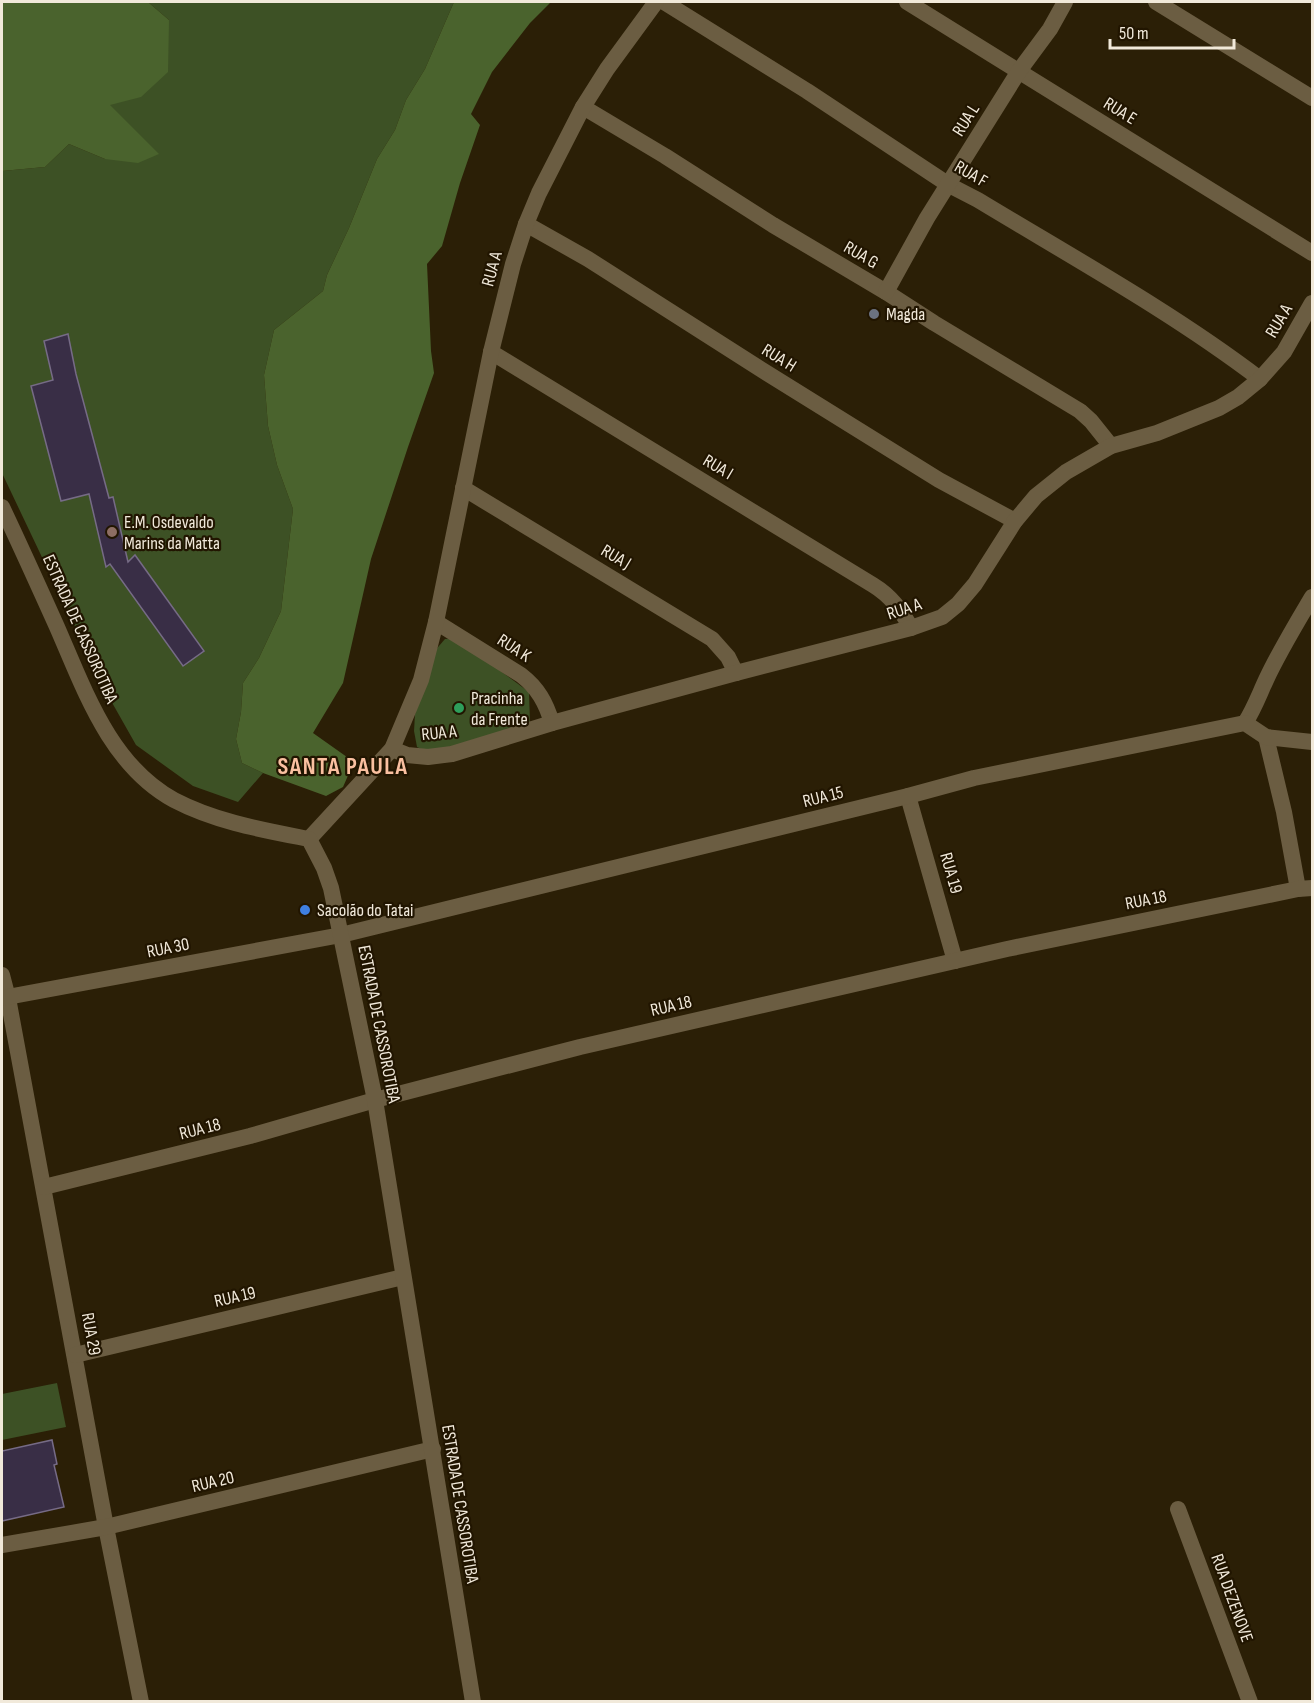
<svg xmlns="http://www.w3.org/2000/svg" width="1314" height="1703" font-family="'Sofia Sans Condensed',sans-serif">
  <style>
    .green { fill: #3d5125 }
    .forest { fill: #4a632d }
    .building { fill: #392e46; stroke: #766b86; stroke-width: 1.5 }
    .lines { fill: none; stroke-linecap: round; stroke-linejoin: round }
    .minor { stroke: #6b5d42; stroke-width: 16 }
    .secondary { stroke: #6b5d42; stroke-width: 16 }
    .worship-dot { fill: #6b7280; stroke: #211500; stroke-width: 2 }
    .education-dot { fill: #8d6e63; stroke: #211500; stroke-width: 2 }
    .leisure-dot { fill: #2e9e5b; stroke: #211500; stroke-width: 2 }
    .shop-dot { fill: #3f7fe0; stroke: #211500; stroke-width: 2 }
    .labels { text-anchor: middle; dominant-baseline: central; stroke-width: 4.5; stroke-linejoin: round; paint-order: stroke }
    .street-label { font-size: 18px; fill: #f1e9da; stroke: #211500 }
    .poi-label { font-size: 18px; fill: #f1e9da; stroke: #211500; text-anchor: start }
    .district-label { font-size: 24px; font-weight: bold; letter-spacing: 1.5px; fill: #fac0a0; stroke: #211500 }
  </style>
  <rect width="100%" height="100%" fill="#2b1f06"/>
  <g class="green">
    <path d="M 148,2 L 454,2 L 425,69 L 406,100 L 395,130 L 377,159 L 349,228 L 327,275 L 323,291 L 274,330 L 264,375 L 268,426 L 277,465 L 293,509 L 281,611 L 259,658 L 243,683 L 241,712 L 236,739 L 242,763 L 263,773 L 238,802 L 193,786 L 136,745 L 106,692 L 2,473 L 2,171 L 45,167 L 69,144 L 105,159 L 158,154 L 109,105 L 169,20 Z"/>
    <path d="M 456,638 L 529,692 L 530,722 L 433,755 L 417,747 L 414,731 L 415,714 L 432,654 L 445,639 Z"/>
    <path d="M 57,1383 L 66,1427 L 2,1440 L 2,1394 Z"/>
  </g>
  <g class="forest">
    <path d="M 2,2 L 148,2 L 169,20 L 168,72 L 141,97 L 110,105 L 159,154 L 138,163 L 105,159 L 69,144 L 45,167 L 2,171 Z"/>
    <path d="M 454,2 L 551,2 L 530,23 L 492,72 L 471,114 L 480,125 L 460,183 L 442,246 L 427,264 L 431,351 L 434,373 L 408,447 L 371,559 L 343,683 L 313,733 L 354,762 L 343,787 L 326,796 L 263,773 L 242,763 L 236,739 L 241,712 L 243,683 L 259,658 L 281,611 L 293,509 L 277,465 L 268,426 L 264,375 L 274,330 L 323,291 L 327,275 L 349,228 L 377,159 L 395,130 L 406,100 L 425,69 Z"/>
  </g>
  <g class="building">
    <path d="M 68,334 L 76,374 L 109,498 L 113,497 L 128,562 L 135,555 L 204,651 L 183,666 L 110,564 L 106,567 L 89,494 L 61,501 L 31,386 L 53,380 L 44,341 Z"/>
    <path d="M 52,1440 L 57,1464 L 54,1465 L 64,1507 L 2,1521 L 2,1451 Z"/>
  </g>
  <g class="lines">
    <g class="minor">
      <path d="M 664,2 L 807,91 L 949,185 L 978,200 C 1072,257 1172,312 1260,379"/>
      <path d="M 907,2 L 1312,253"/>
      <path d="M 1156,2 L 1312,98"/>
      <path d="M 583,107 L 665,156 L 773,225 L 886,292 L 934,323 L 1080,411 L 1091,421 L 1111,446"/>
      <path d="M 526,224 L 588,259 L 762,370 L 939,480 L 1015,521"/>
      <path d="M 886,292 L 927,218 L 1019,71 L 1050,29 L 1065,2"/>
      <path d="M 491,352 L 873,585 C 891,596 901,610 911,628"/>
      <path d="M 463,488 L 712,639 L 728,657 L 736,673"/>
      <path d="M 436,622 L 521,675 C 538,688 546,703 552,723"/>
      <path d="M 1245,723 C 1254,709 1259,695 1266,680 C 1279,652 1296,624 1312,597"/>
      <path d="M 1266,737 L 1284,812 L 1298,889"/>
      <path d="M 392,749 L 407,755 L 428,757 L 452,754 L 552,723 L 736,673 L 911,628 L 942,617 L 958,604 L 975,584 L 1015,521 L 1036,496 L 1066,472 L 1111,446 L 1157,433 L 1219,408 L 1238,397 L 1260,379 L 1284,352 L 1312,303"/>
      <path d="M 908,796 L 955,961"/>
      <path d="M 309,839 L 392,749 L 421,680 L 436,622 L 491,352 L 513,264 L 526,224 L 539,193 L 583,107 L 607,69 L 656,2"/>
      <path d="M 2,975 L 8,998 L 106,1527 L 141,1702"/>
      <path d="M 2,998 L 341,935 L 908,796 L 974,778 L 1245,723 L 1266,737 L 1312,742"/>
      <path d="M 44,1187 L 250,1136 L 375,1100 L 580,1047 L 1007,949 L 1298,889 L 1312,888"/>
      <path d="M 75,1355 L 403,1277"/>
      <path d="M 1178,1509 L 1250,1702"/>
      <path d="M 2,1545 L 106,1527 L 433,1449"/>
    </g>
    <path class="secondary" d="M 2,507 C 21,547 39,587 57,627 C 85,691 110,765 174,800 C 216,822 263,830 309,839 L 324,868 L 331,888 L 375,1100 L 473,1702"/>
  </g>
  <circle class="worship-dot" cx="874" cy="314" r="6"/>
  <circle class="education-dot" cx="112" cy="532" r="6"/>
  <circle class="leisure-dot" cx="459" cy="708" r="6"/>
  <circle class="shop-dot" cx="305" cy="910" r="6"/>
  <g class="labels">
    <g class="street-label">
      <text transform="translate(1120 111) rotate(32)">RUA E</text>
      <text transform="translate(966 120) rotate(-58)">RUA L</text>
      <text transform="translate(971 174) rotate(30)">RUA F</text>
      <text transform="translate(861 255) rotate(30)">RUA G</text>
      <text transform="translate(492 269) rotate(-75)">RUA A</text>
      <text transform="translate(1279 321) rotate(-59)">RUA A</text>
      <text transform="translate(779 358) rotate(32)">RUA H</text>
      <text transform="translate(718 467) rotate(31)">RUA I</text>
      <text transform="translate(616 557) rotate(31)">RUA J</text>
      <text transform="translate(904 609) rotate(-18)">RUA A</text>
      <text transform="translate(80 629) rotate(66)">ESTRADA DE CASSOROTIBA</text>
      <text transform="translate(514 648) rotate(33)">RUA K</text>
      <text transform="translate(439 733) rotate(-6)">RUA A</text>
      <text transform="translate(823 797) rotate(-14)">RUA 15</text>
      <text transform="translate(951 873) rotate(74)">RUA 19</text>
      <text transform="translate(1146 900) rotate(-11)">RUA 18</text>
      <text transform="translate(168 948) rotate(-11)">RUA 30</text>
      <text transform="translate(671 1006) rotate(-13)">RUA 18</text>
      <text transform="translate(379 1024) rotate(79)">ESTRADA DE CASSOROTIBA</text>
      <text transform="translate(200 1129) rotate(-14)">RUA 18</text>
      <text transform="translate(235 1297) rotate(-13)">RUA 19</text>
      <text transform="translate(91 1334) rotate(80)">RUA 29</text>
      <text transform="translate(213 1482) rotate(-13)">RUA 20</text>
      <text transform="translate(460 1504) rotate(81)">ESTRADA DE CASSOROTIBA</text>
      <text transform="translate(1232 1598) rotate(70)">RUA DEZENOVE</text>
    </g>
    <g class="poi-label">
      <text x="886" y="314">Magda</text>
      <text x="124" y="522">E.M. Osdevaldo<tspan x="124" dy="21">Marins da Matta</tspan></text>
      <text x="471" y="698">Pracinha<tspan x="471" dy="21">da Frente</tspan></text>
      <text x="317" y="910">Sacolão do Tatai</text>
    </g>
    <g class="district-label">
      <text x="343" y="766">SANTA PAULA</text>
    </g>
  </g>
  <rect width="1314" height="1703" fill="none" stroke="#f1e9da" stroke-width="6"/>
  <path d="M1110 39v9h124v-9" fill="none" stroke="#f1e9da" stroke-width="3"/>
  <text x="1119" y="39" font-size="18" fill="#f1e9da" stroke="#211500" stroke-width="4.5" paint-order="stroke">50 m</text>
</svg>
